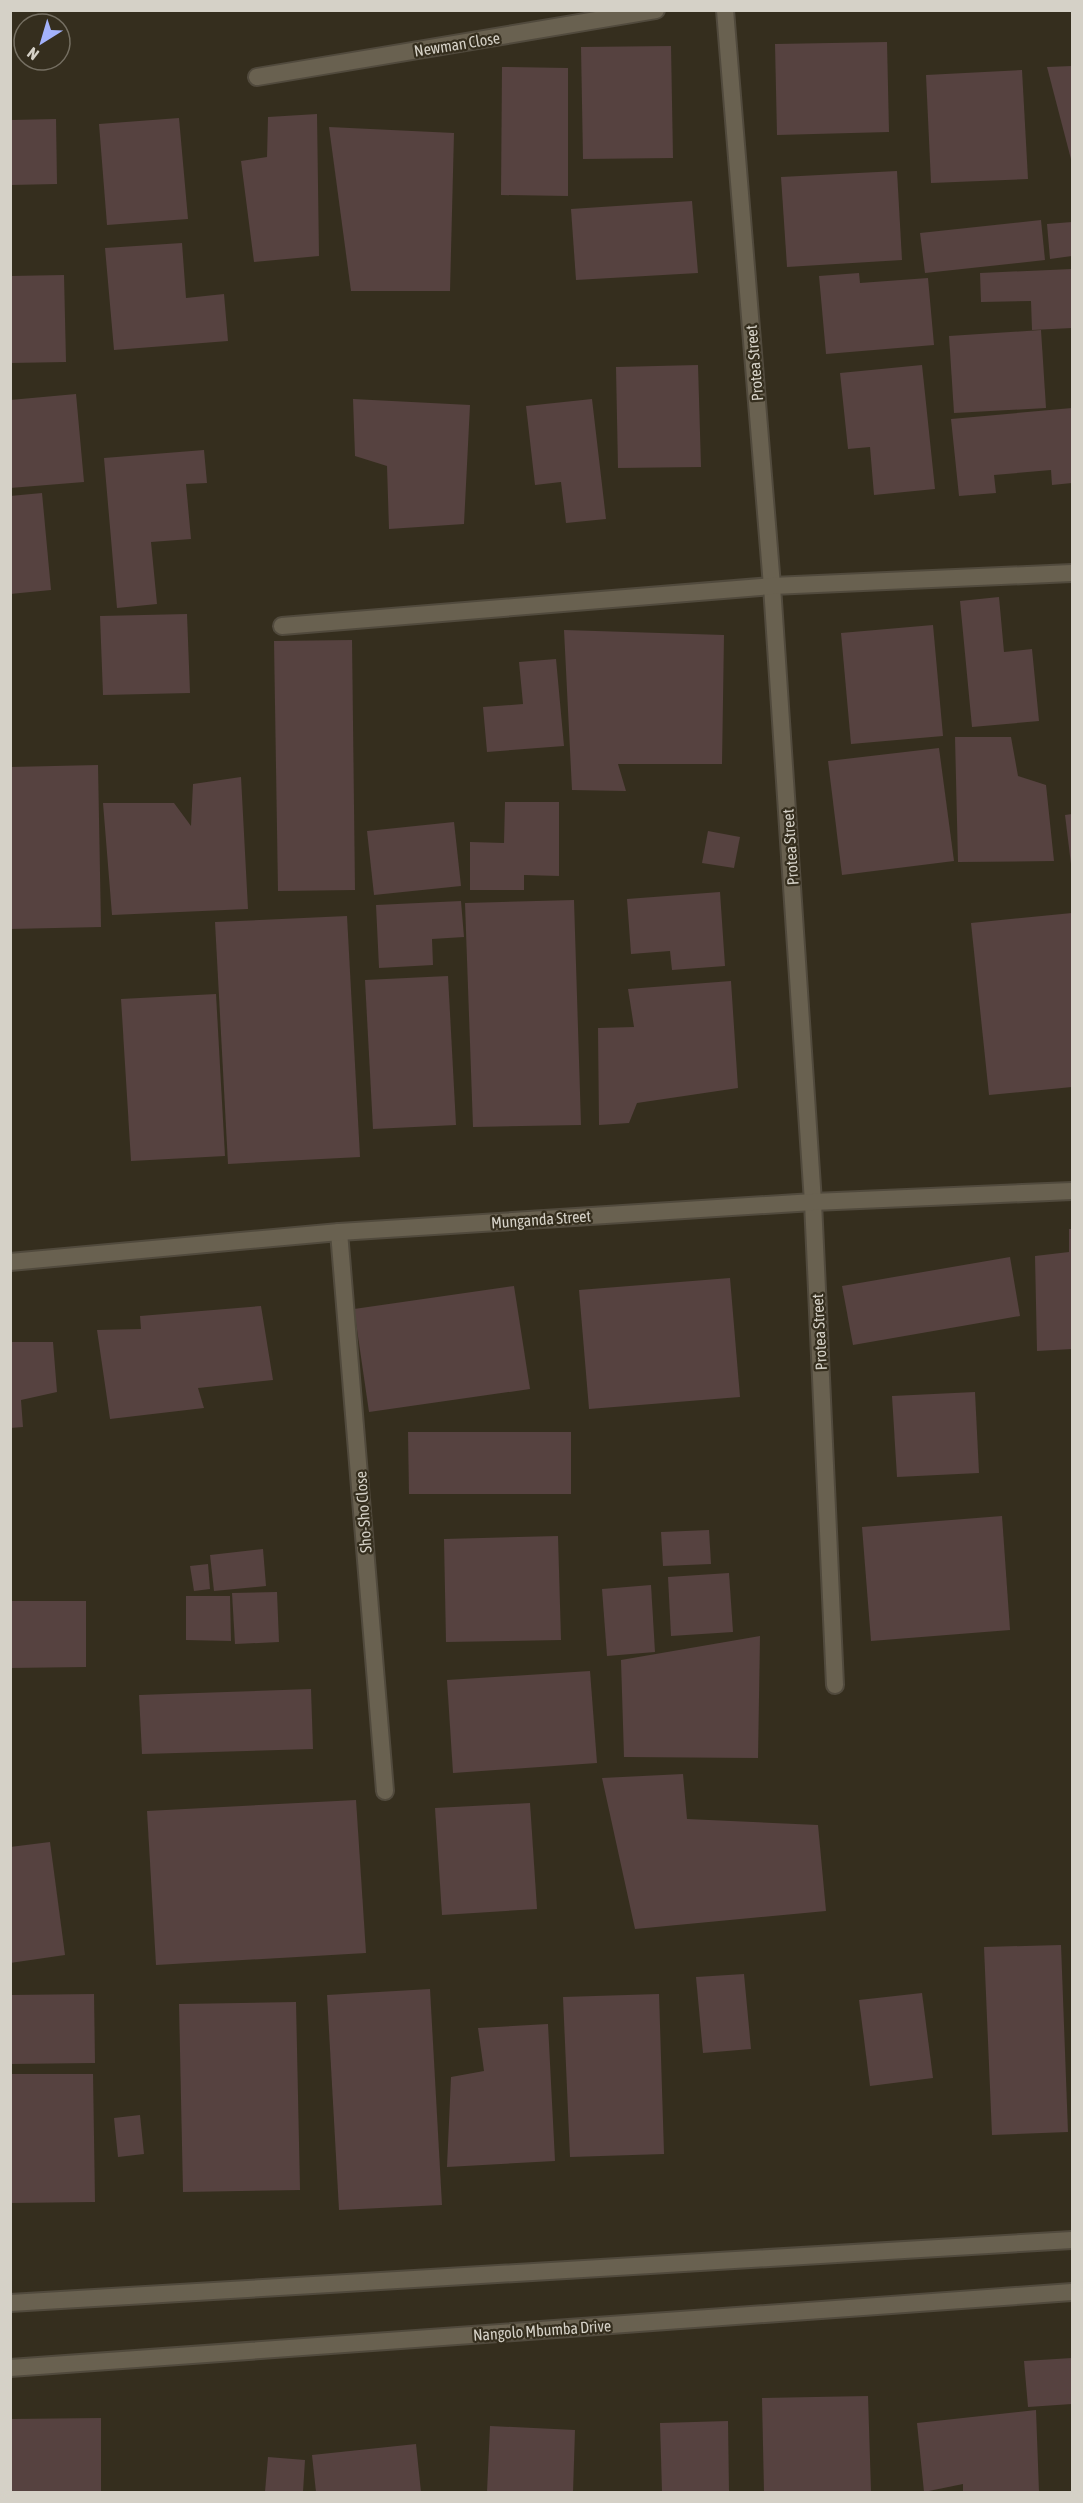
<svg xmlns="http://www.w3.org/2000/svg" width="1083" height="2503" font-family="'Asap Condensed',sans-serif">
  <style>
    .building { fill: #564240 }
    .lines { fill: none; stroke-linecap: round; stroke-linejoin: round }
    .minor-casing { stroke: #514a3d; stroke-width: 20 }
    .tertiary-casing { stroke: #514a3d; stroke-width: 20 }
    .minor { stroke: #696150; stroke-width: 16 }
    .tertiary { stroke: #696150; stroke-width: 16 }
    .labels { text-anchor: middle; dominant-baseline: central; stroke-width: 4.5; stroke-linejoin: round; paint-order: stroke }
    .street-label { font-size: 16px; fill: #d5d1c7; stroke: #352e1e }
  </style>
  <rect width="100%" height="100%" fill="#352e1e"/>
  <g class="building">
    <path d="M 887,42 L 889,132 L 777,135 L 775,44 Z"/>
    <path d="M 671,46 L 673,158 L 583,159 L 581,47 Z"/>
    <path d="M 1072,66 L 1072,163 L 1047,67 Z"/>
    <path d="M 502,67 L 568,68 L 568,196 L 501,195 Z"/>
    <path d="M 1022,70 L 1028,179 L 931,183 L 926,75 Z"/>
    <path d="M 317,114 L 319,256 L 254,262 L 241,161 L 267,157 L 268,117 Z"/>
    <path d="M 179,118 L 188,219 L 107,225 L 99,124 Z"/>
    <path d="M 56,119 L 57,184 L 10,185 L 10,120 Z"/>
    <path d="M 329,127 L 454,133 L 450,291 L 351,291 Z"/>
    <path d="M 897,171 L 902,260 L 787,267 L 781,177 Z"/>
    <path d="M 692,201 L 698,273 L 576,280 L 571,209 Z"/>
    <path d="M 1041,220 L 1045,260 L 925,273 L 920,233 Z"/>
    <path d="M 1072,222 L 1072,256 L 1050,259 L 1047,224 Z"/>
    <path d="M 182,243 L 186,298 L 224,294 L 228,341 L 114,350 L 105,248 Z"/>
    <path d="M 1072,269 L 1072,328 L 1032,330 L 1031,301 L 981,302 L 980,273 Z"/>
    <path d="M 859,273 L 860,283 L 928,278 L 934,345 L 826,354 L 819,276 Z"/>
    <path d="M 64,275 L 66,362 L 10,363 L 10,276 Z"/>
    <path d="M 1041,330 L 1046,408 L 954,413 L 949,336 Z"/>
    <path d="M 698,365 L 701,467 L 618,468 L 616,367 Z"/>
    <path d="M 922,365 L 935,489 L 874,495 L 870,447 L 848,449 L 840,373 Z"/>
    <path d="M 76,394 L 84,482 L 10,488 L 10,400 Z"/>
    <path d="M 353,399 L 470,405 L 464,524 L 389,529 L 387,466 L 355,456 Z"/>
    <path d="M 592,399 L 606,519 L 566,523 L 561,482 L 535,485 L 526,406 Z"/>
    <path d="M 1072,408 L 1072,483 L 1052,485 L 1051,470 L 994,475 L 996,493 L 959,496 L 951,419 Z"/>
    <path d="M 204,450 L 207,483 L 186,484 L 191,539 L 151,542 L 157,604 L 117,608 L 104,458 Z"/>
    <path d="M 42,493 L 51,590 L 10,594 L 10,496 Z"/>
    <path d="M 999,597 L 1004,652 L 1032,649 L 1039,721 L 972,727 L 960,601 Z"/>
    <path d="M 187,614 L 190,693 L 103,695 L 100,616 Z"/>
    <path d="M 933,625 L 943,736 L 851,744 L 841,633 Z"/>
    <path d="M 564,630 L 724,635 L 722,764 L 618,764 L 626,791 L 572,790 Z"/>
    <path d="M 352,640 L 355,890 L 278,891 L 274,641 Z"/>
    <path d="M 556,659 L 564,746 L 487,752 L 483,707 L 523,704 L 519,662 Z"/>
    <path d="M 955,737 L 1011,737 L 1018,776 L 1046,785 L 1054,861 L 958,862 Z"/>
    <path d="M 939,748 L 954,861 L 842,875 L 828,761 Z"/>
    <path d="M 98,765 L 101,927 L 10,929 L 10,767 Z"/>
    <path d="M 241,777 L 248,909 L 112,915 L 103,803 L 174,803 L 191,826 L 193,784 Z"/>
    <path d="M 505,802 L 559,802 L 559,876 L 524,875 L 524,890 L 470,890 L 470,842 L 504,843 Z"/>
    <path d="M 1072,814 L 1072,864 L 1071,864 L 1065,815 Z"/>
    <path d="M 454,822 L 461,886 L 374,895 L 367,831 Z"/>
    <path d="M 708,831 L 740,837 L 734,868 L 702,863 Z"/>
    <path d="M 720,892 L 725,966 L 672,970 L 670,951 L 631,954 L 627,899 Z"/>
    <path d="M 574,900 L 581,1125 L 473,1127 L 465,903 Z"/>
    <path d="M 461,901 L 464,937 L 432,939 L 433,965 L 379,968 L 376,905 Z"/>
    <path d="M 1072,913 L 1072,1087 L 989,1095 L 971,923 Z"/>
    <path d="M 347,916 L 360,1157 L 228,1164 L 215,922 Z"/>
    <path d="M 448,976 L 456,1125 L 373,1129 L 365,980 Z"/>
    <path d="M 731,981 L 738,1088 L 637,1103 L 629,1123 L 599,1125 L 598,1028 L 634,1027 L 628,989 Z"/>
    <path d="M 216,994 L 225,1156 L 131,1161 L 121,999 Z"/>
    <path d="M 1069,1229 L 1072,1229 L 1072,1349 L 1037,1351 L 1035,1256 L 1069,1252 Z"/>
    <path d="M 1010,1257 L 1020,1316 L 853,1345 L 842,1286 Z"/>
    <path d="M 730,1278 L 740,1397 L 589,1409 L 579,1290 Z"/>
    <path d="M 514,1286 L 530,1389 L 369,1412 L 354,1309 Z"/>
    <path d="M 261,1306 L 273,1380 L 198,1388 L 204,1408 L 110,1419 L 97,1330 L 141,1329 L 140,1316 Z"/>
    <path d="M 10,1342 L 53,1342 L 57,1392 L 21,1400 L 23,1427 L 10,1428 Z"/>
    <path d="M 975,1392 L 979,1473 L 897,1477 L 892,1396 Z"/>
    <path d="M 408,1432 L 571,1432 L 571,1494 L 409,1494 Z"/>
    <path d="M 1002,1516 L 1010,1630 L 871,1641 L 862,1527 Z"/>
    <path d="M 709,1530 L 711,1564 L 663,1566 L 661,1532 Z"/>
    <path d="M 558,1536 L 561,1640 L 446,1642 L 444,1539 Z"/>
    <path d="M 263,1549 L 266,1586 L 214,1591 L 210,1555 Z"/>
    <path d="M 208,1564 L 210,1589 L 194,1591 L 190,1566 Z"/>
    <path d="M 729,1573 L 733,1632 L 671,1636 L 668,1577 Z"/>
    <path d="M 651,1585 L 655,1652 L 607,1656 L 602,1589 Z"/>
    <path d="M 277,1592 L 279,1642 L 235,1644 L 232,1593 Z"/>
    <path d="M 186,1596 L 230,1596 L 231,1641 L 186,1640 Z"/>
    <path d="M 10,1601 L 86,1601 L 86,1667 L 10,1668 Z"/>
    <path d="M 760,1636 L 758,1758 L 624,1757 L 621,1660 Z"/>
    <path d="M 590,1671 L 597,1763 L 453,1773 L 447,1680 Z"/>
    <path d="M 311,1689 L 313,1749 L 142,1754 L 139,1695 Z"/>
    <path d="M 683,1774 L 687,1819 L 818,1825 L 826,1911 L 635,1929 L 602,1778 Z"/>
    <path d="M 356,1800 L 366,1953 L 156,1965 L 147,1811 Z"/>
    <path d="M 530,1803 L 537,1909 L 442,1915 L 435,1808 Z"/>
    <path d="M 50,1842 L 65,1955 L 10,1963 L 10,1847 Z"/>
    <path d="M 1061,1945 L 1068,2132 L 992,2135 L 984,1947 Z"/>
    <path d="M 744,1974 L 751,2049 L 703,2053 L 696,1977 Z"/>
    <path d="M 430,1989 L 442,2205 L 339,2210 L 327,1995 Z"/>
    <path d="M 922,1993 L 933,2078 L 870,2086 L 859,2000 Z"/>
    <path d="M 94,1994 L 95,2063 L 10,2064 L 10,1995 Z"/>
    <path d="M 659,1994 L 664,2154 L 570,2157 L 563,1997 Z"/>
    <path d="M 296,2002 L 300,2190 L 183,2192 L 179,2004 Z"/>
    <path d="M 548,2024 L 555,2161 L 447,2167 L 451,2077 L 484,2071 L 478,2028 Z"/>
    <path d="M 10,2074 L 93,2074 L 95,2202 L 10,2203 Z"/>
    <path d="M 140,2115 L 144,2154 L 118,2157 L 114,2118 Z"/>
    <path d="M 1072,2358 L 1072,2404 L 1028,2407 L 1024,2361 Z"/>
    <path d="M 868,2396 L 871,2492 L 764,2492 L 762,2398 Z"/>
    <path d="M 1036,2410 L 1039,2492 L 963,2492 L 963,2484 L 924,2492 L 917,2423 Z"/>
    <path d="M 101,2418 L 101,2492 L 10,2492 L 10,2419 Z"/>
    <path d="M 728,2421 L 729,2492 L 662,2492 L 660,2423 Z"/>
    <path d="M 490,2426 L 575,2430 L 573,2492 L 487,2492 Z"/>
    <path d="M 416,2444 L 421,2492 L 316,2492 L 312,2455 Z"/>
    <path d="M 268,2457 L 305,2460 L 303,2492 L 265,2492 Z"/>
  </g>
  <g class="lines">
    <g class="minor-casing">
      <g id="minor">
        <path d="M 725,10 L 772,586 L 813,1202 L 835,1685"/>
        <path d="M 257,77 L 656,10"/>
        <path d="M 282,626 L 772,586 L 1072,573"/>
        <path d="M 339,1232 L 385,1791"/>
        <path d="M 10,1262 L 339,1232 L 813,1202 L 1072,1191"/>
      </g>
    </g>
    <g class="tertiary-casing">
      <g id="tertiary">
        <path d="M 10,2303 L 1072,2240"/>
        <path d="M 10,2368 L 1072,2292"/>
      </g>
    </g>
    <use href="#minor" class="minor"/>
    <use href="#tertiary" class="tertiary"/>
  </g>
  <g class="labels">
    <g class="street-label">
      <text transform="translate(457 44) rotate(-9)">Newman Close</text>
      <text transform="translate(754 363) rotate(-95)">Protea Street</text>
      <text transform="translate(790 847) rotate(-94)">Protea Street</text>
      <text transform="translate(541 1219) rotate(-4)">Munganda Street</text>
      <text transform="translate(819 1332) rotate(-93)">Protea Street</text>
      <text transform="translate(363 1512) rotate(-94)">Sho-Sho Close</text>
      <text transform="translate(542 2330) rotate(-4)">Nangolo Mbumba Drive</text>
    </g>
  </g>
  <rect width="1083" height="2503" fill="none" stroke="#d5d1c7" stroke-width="24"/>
  <g transform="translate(42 42) rotate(217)"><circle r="28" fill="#352e1e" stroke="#756f62" stroke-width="1.5"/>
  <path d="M0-4.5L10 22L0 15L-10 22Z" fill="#a3b2fc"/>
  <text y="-9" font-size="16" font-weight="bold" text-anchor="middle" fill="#d5d1c7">N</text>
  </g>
</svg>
